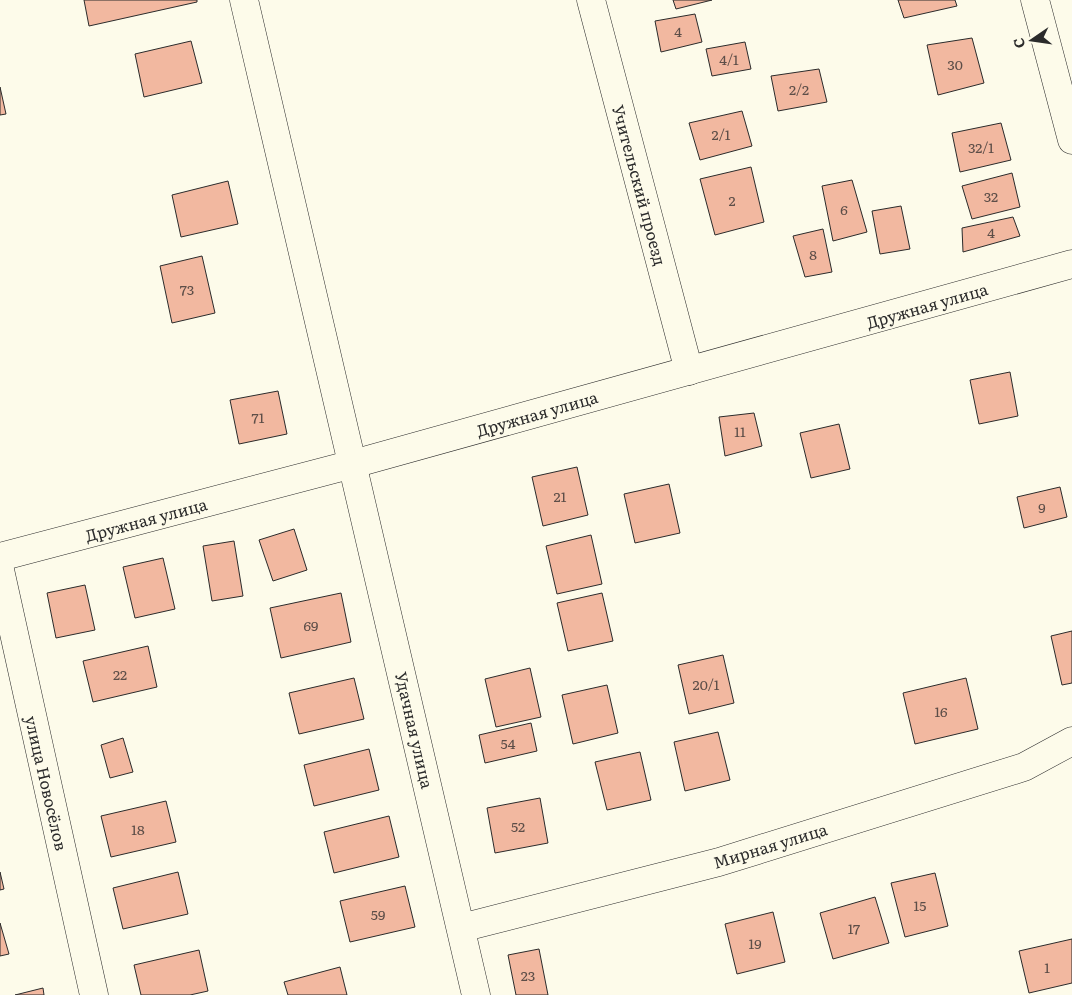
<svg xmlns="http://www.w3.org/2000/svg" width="1072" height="995" font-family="Literata,serif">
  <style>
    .building { fill: #f2b8a0; stroke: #2b2b2b }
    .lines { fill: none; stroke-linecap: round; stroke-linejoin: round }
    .minor-casing { stroke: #2b2b2b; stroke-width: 29 }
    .minor { stroke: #fdfbea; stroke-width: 28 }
    .labels { text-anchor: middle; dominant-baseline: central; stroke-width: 4; stroke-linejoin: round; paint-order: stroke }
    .number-label { font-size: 14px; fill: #5d4e48 }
    .street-label { font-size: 16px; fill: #2b2b2b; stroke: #fdfbea }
  </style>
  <rect width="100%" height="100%" fill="#fdfbea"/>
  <g class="building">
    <path d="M 84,0 L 197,0 L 197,2 L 89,26 Z"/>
    <path d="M 673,0 L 712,0 L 676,9 Z"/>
    <path d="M 898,0 L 955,0 L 957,6 L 904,18 Z"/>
    <path d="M 695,14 L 702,42 L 661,52 L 655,21 Z"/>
    <path d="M 972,38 L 984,83 L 938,95 L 927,45 Z"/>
    <path d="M 191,41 L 202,83 L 144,97 L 135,54 Z"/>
    <path d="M 745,42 L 751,69 L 712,76 L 706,49 Z"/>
    <path d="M 819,69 L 827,102 L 778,111 L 771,76 Z"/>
    <path d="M 0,87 L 6,114 L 0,115 Z"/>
    <path d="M 742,111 L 752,146 L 700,160 L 689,123 Z"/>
    <path d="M 1001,123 L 1011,160 L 960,172 L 952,133 Z"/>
    <path d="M 751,167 L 764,222 L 715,235 L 700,179 Z"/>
    <path d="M 1012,173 L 1020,207 L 972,219 L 962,186 Z"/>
    <path d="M 852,180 L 867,232 L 833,241 L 822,186 Z"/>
    <path d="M 228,181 L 238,224 L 181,237 L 172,195 Z"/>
    <path d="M 901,206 L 910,249 L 880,254 L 872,211 Z"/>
    <path d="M 1013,217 L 1020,236 L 963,252 L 962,228 Z"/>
    <path d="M 823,229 L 832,272 L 805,277 L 793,236 Z"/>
    <path d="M 202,256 L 215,313 L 172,323 L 160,266 Z"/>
    <path d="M 1010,372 L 1018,416 L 979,424 L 970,380 Z"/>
    <path d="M 278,391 L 287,434 L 239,444 L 230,400 Z"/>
    <path d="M 754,413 L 762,446 L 725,456 L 719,417 Z"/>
    <path d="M 839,424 L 850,469 L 811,478 L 800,433 Z"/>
    <path d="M 577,467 L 588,515 L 543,526 L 532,477 Z"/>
    <path d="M 669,484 L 680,533 L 635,543 L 624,494 Z"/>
    <path d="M 1060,487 L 1067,517 L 1024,528 L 1017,497 Z"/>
    <path d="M 294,529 L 307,570 L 273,581 L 259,540 Z"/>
    <path d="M 591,535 L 602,584 L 557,594 L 546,546 Z"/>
    <path d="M 234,541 L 243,596 L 212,601 L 203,546 Z"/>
    <path d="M 163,558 L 175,609 L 135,618 L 123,567 Z"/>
    <path d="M 85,585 L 95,630 L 56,638 L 47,593 Z"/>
    <path d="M 341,593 L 351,642 L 281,658 L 270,608 Z"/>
    <path d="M 602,593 L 613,641 L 568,651 L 557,603 Z"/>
    <path d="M 1072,631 L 1072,683 L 1062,685 L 1051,636 Z"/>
    <path d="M 148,646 L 157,687 L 93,702 L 83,661 Z"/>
    <path d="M 723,655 L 734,703 L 689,714 L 678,665 Z"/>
    <path d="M 530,668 L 541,717 L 496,727 L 485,679 Z"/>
    <path d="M 354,678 L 364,719 L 299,734 L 289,693 Z"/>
    <path d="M 966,678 L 978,729 L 915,744 L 903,693 Z"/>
    <path d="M 607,685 L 618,733 L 573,744 L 562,695 Z"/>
    <path d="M 531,723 L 537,751 L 485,763 L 479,735 Z"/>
    <path d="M 718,732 L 730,780 L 685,791 L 674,742 Z"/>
    <path d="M 123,738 L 133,772 L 110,778 L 101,745 Z"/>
    <path d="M 369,749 L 379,790 L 314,806 L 304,765 Z"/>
    <path d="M 640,752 L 651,800 L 607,810 L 595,762 Z"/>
    <path d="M 540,798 L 548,843 L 495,853 L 487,808 Z"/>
    <path d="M 166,801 L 176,842 L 111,857 L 101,816 Z"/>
    <path d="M 389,816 L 399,857 L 334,873 L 324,832 Z"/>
    <path d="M 0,872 L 4,889 L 0,890 Z"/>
    <path d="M 178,872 L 188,914 L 123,929 L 113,888 Z"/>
    <path d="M 935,873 L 948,926 L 905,937 L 891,883 Z"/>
    <path d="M 405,886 L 415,927 L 350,942 L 340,901 Z"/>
    <path d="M 875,897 L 889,943 L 833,959 L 820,913 Z"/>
    <path d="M 773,912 L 785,962 L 737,974 L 725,924 Z"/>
    <path d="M 0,923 L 9,954 L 0,956 Z"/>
    <path d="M 1072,939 L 1072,983 L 1029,993 L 1019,951 Z"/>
    <path d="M 539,949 L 548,995 L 516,995 L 508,955 Z"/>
    <path d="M 199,950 L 208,991 L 190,995 L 141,995 L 134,965 Z"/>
    <path d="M 340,967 L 347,995 L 288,995 L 284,982 Z"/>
    <path d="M 43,988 L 44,995 L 15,995 Z"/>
  </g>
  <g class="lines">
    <g class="minor-casing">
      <g id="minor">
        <path d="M 244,0 L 476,995"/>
        <path d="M 591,0 L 689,371"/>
        <path d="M 1035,0 L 1072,140"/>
        <path d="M 0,557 L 353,464 L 1072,264"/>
        <path d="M 0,570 L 94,995"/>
        <path d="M 461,928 L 719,862 L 1024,767 L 1072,741"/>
      </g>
    </g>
    <use href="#minor" class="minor"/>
  </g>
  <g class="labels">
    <g class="number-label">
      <text x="678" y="31">4</text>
      <text x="729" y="59">4/1</text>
      <text x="955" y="64">30</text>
      <text x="799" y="89">2/2</text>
      <text x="721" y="134">2/1</text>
      <text x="981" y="147">32/1</text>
      <text x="991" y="196">32</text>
      <text x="732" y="200">2</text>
      <text x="844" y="209">6</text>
      <text x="991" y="232">4</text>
      <text x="813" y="254">8</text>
      <text x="187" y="289">73</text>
      <text x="258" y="417">71</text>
      <text x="740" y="431">11</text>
      <text x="560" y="496">21</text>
      <text x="1042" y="507">9</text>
      <text x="311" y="625">69</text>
      <text x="120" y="674">22</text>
      <text x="706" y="684">20/1</text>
      <text x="941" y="711">16</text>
      <text x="508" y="743">54</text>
      <text x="518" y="826">52</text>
      <text x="138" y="829">18</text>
      <text x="920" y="905">15</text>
      <text x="378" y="914">59</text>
      <text x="854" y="928">17</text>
      <text x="755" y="943">19</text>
      <text x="1047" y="967">1</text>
      <text x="528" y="975">23</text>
    </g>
    <g class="street-label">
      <text transform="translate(640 185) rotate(75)">Учительский проезд</text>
      <text transform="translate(927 305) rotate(-16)">Дружная улица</text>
      <text transform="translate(537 413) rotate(-16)">Дружная улица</text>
      <text transform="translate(146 519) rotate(-15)">Дружная улица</text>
      <text transform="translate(415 730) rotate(77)">Удачная улица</text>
      <text transform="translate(47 783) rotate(77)">улица Новосёлов</text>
      <text transform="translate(770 845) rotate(-17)">Мирная улица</text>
    </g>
  </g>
  <g transform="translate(1032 40) rotate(257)" stroke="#fdfbea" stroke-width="4" paint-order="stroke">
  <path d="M0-4L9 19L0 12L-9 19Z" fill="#2b2b2b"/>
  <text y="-8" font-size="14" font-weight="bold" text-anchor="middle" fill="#2b2b2b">С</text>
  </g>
</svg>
